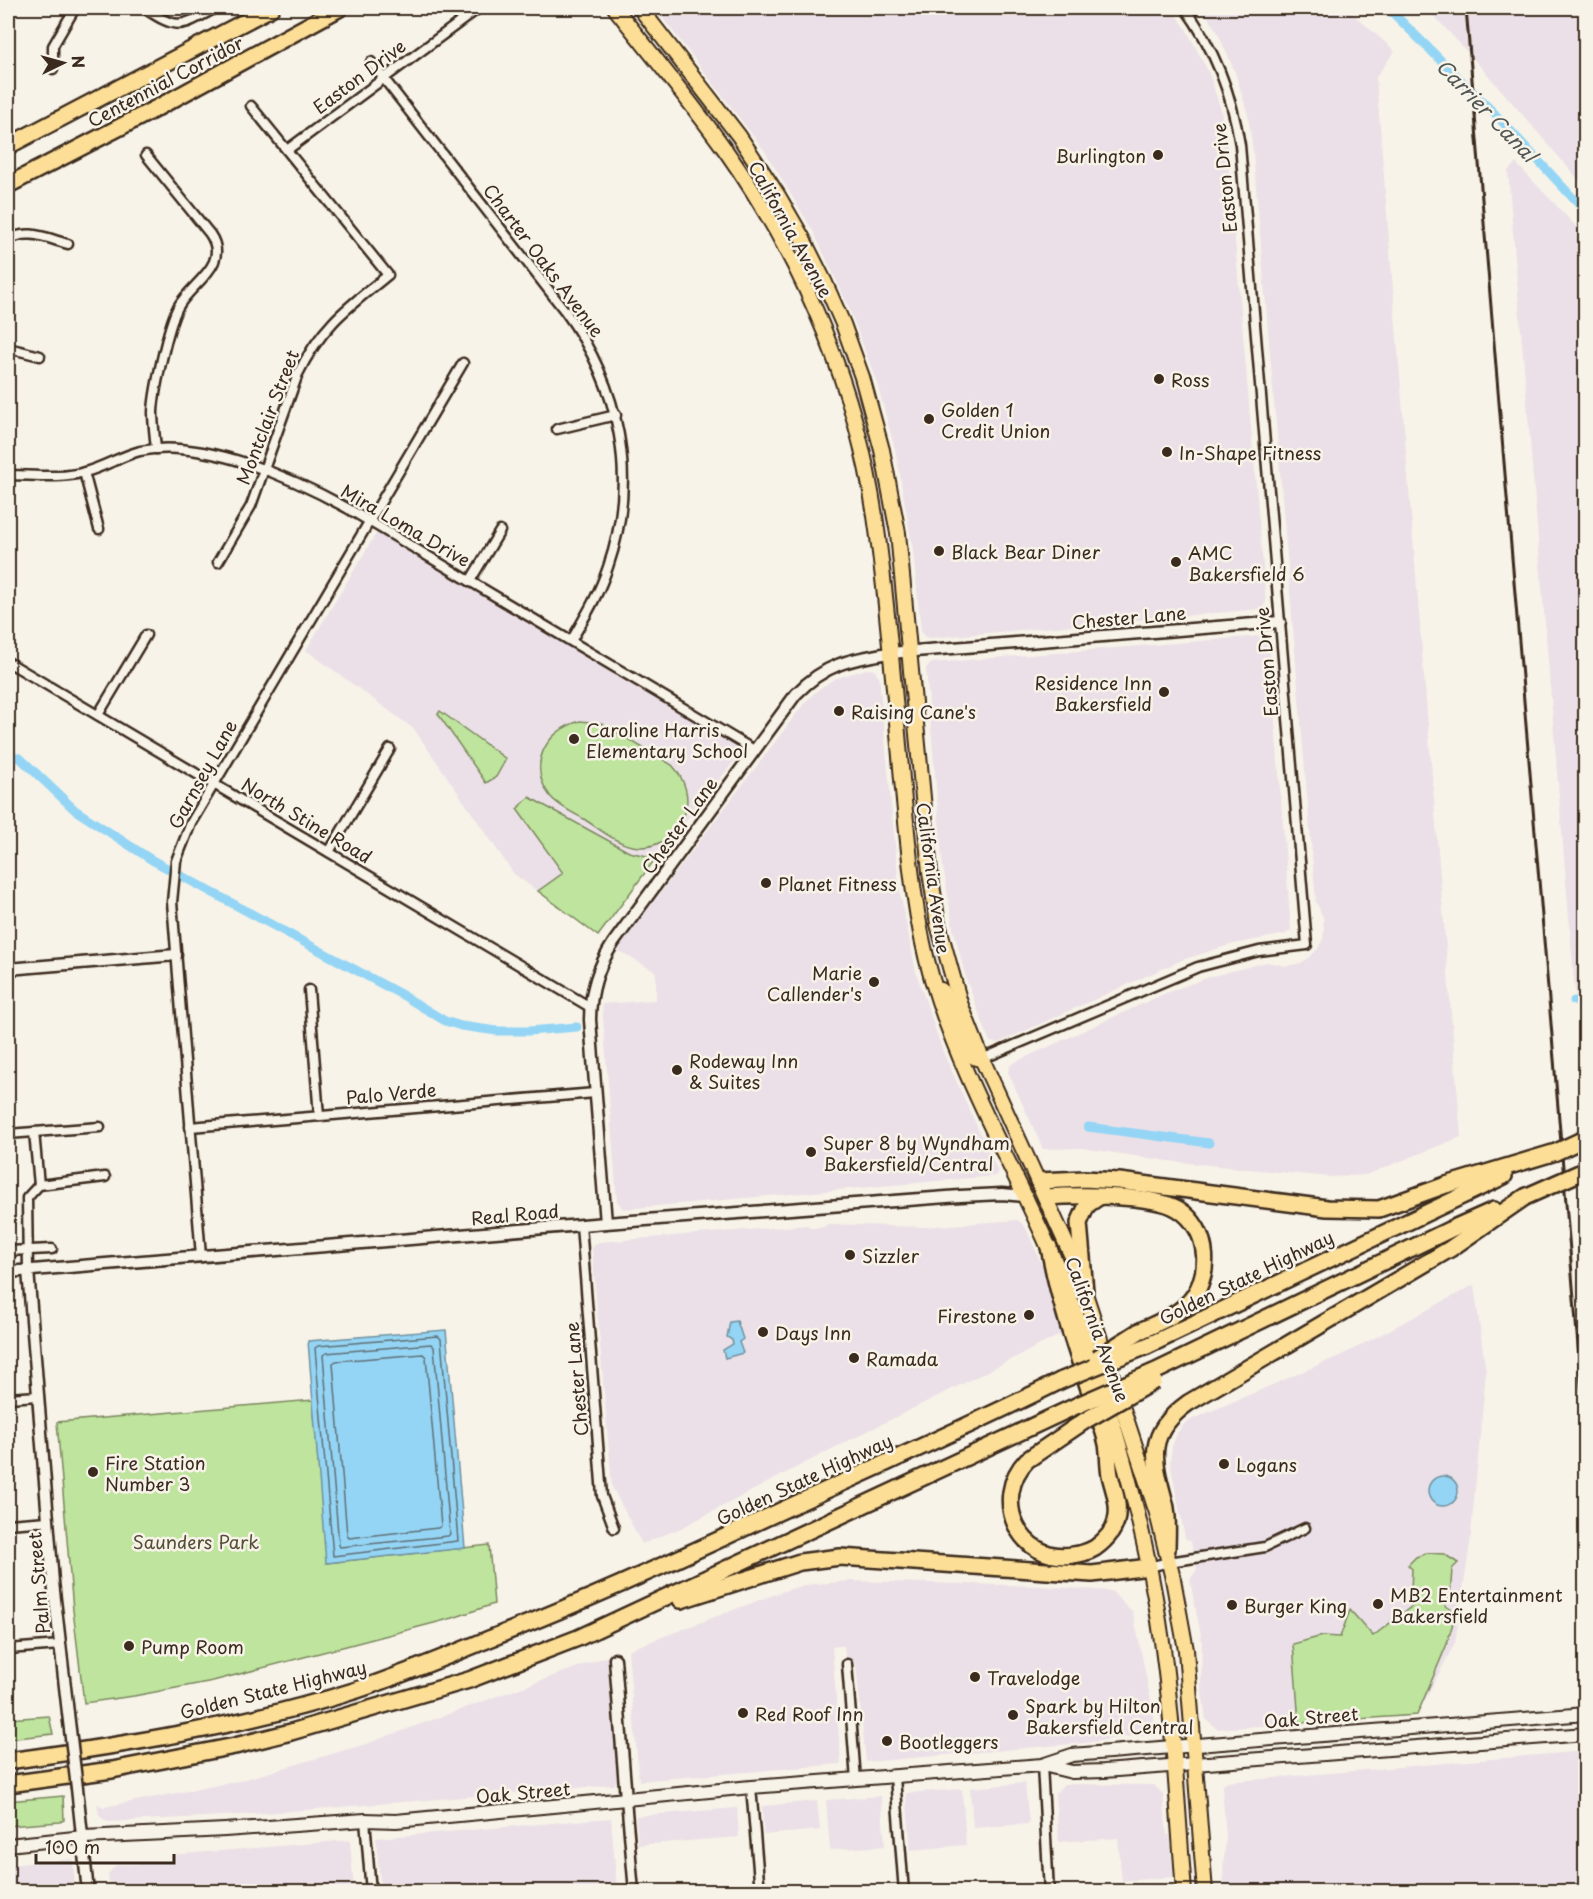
<svg xmlns="http://www.w3.org/2000/svg" width="1593" height="1899" font-family="'Playpen Sans',sans-serif">
  <style>
    .built { fill: #ebe0e7 }
    .green { fill: #bee49e; stroke: #7c875e; stroke-width: 1.5 }
    .water { fill: #94d5f5; stroke: #70919f; stroke-width: 1.5 }
    .lines { fill: none; stroke-linecap: round; stroke-linejoin: round }
    .shore { stroke: #5f6e74; stroke-width: 1.5 }
    .canal { stroke: #94d5f5; stroke-width: 9 }
    .minor-casing { stroke: #3b2a1e; stroke-width: 13 }
    .tertiary-casing { stroke: #3b2a1e; stroke-width: 15 }
    .secondary-casing { stroke: #3b2a1e; stroke-width: 16 }
    .primary-casing { stroke: #3b2a1e; stroke-width: 18 }
    .motorway-casing { stroke: #3b2a1e; stroke-width: 20 }
    .minor { stroke: #f7f3e8; stroke-width: 8 }
    .tertiary { stroke: #f7f3e8; stroke-width: 10 }
    .secondary { stroke: #f7f3e8; stroke-width: 12 }
    .primary { stroke: #fcde96; stroke-width: 14 }
    .motorway { stroke: #fcde96; stroke-width: 15 }
    .rail { stroke: #3b2a1e; stroke-width: 3 }
    .tertiary-bridge-casing { stroke: #3b2a1e; stroke-width: 15; stroke-linecap: butt }
    .motorway-bridge-casing { stroke: #3b2a1e; stroke-width: 20; stroke-linecap: butt }
    .tertiary-bridge { stroke: #f7f3e8; stroke-width: 10 }
    .motorway-bridge { stroke: #fcde96; stroke-width: 15 }
    .poi-dot { fill: #3b2a1e; stroke: #f7f3e8; stroke-width: 2 }
    .labels { text-anchor: middle; dominant-baseline: central; stroke-width: 5; stroke-linejoin: round; paint-order: stroke }
    .street-label { font-size: 18px; fill: #3b2a1e; stroke: #f7f3e8 }
    .poi-label { font-size: 18px; fill: #3b2a1e; stroke: #f7f3e8; text-anchor: start }
    .park-label { font-size: 18px; fill: #554f38; stroke: #f7f3e8 }
    .water-label { font-size: 20px; font-style: italic; fill: #515554; stroke: #f7f3e8 }
  </style>
  <rect width="100%" height="100%" fill="#f7f3e8"/>
  <filter id="ink" filterUnits="userSpaceOnUse"><feTurbulence type="fractalNoise" baseFrequency=".0167" numOctaves="2"/><feDisplacementMap in="SourceGraphic" scale="12" xChannelSelector="R" yChannelSelector="G"/><feConvolveMatrix kernelMatrix="1 2 1 2 8 2 1 2 1" color-interpolation-filters="sRGB"/></filter>
  <g filter="url(#ink)">
    <g class="built">
      <path d="M 655,8 L 1171,8 L 1185,27 L 1209,73 L 1221,110 L 1227,147 L 1266,602 L 1262,609 L 930,638 L 924,636 L 921,631 L 913,550 L 896,453 L 876,380 L 847,303 L 813,231 L 764,150 Z"/>
      <path d="M 1202,8 L 1346,8 L 1395,51 L 1376,77 L 1461,1137 L 1366,1175 L 1329,1177 L 1168,1161 L 1082,1148 L 1043,1149 L 1008,1072 L 1010,1066 L 1013,1063 L 1166,993 L 1209,977 L 1267,962 L 1286,966 L 1301,963 L 1310,957 L 1318,949 L 1323,939 L 1324,929 L 1323,917 L 1316,902 L 1253,151 L 1248,115 L 1235,72 L 1217,31 Z"/>
      <path d="M 1427,8 L 1585,8 L 1585,187 L 1489,76 Z"/>
      <path d="M 1516,163 L 1585,236 L 1586,1088 L 1583,1089 L 1508,171 Z"/>
      <path d="M 377,532 L 744,749 L 656,858 L 598,936 L 514,874 L 414,729 L 306,650 Z"/>
      <path d="M 1260,636 L 1266,638 L 1269,643 L 1291,930 L 1286,934 L 1229,945 L 1182,960 L 998,1043 L 990,1042 L 966,979 L 953,928 L 942,860 L 926,668 L 932,663 Z"/>
      <path d="M 866,669 L 874,670 L 879,676 L 899,887 L 916,972 L 943,1052 L 998,1172 L 995,1176 L 623,1209 L 617,1201 L 602,1004 L 656,1000 L 656,972 L 617,950 L 806,701 L 819,689 L 834,679 Z"/>
      <path d="M 1018,1220 L 1026,1228 L 1044,1270 L 1064,1333 L 830,1450 L 681,1528 L 642,1544 L 612,1487 L 592,1249 L 595,1244 L 599,1242 L 808,1225 L 811,1228 L 824,1227 L 828,1224 L 923,1227 Z"/>
      <path d="M 1474,1285 L 1486,1372 L 1470,1544 L 1455,1643 L 1417,1715 L 1217,1729 L 1206,1719 L 1201,1684 L 1202,1641 L 1190,1580 L 1197,1569 L 1191,1542 L 1185,1538 L 1170,1462 L 1172,1447 L 1177,1433 L 1186,1422 L 1346,1353 Z"/>
      <path d="M 851,1581 L 1040,1586 L 1111,1591 L 1133,1612 L 1154,1716 L 1155,1733 L 1085,1743 L 866,1762 L 856,1664 L 845,1657 L 844,1646 L 832,1646 L 841,1764 L 639,1781 L 628,1650 L 781,1592 L 804,1585 Z"/>
      <path d="M 608,1656 L 617,1781 L 614,1785 L 240,1815 L 109,1822 L 103,1819 L 99,1814 L 97,1804 L 104,1807 L 239,1781 L 366,1744 Z"/>
      <path d="M 1585,1751 L 1585,1891 L 1224,1891 L 1223,1868 L 1226,1837 L 1222,1786 L 1226,1782 Z"/>
      <path d="M 1025,1783 L 1029,1824 L 973,1828 L 970,1788 Z"/>
      <path d="M 1064,1784 L 1154,1785 L 1163,1794 L 1167,1835 L 1170,1835 L 1173,1877 L 1122,1881 L 1118,1838 L 1059,1842 L 1055,1794 Z"/>
      <path d="M 962,1789 L 966,1845 L 911,1850 L 906,1793 Z"/>
      <path d="M 881,1796 L 885,1846 L 830,1850 L 826,1800 Z"/>
      <path d="M 817,1801 L 820,1830 L 764,1835 L 762,1806 Z"/>
      <path d="M 737,1808 L 739,1837 L 638,1845 L 636,1816 Z"/>
      <path d="M 611,1818 L 617,1891 L 381,1891 L 376,1838 Z"/>
      <path d="M 350,1840 L 354,1891 L 110,1891 L 108,1874 L 116,1865 L 171,1861 L 171,1855 Z"/>
      <path d="M 73,1859 L 75,1891 L 8,1891 L 8,1865 Z"/>
    </g>
    <g class="green">
      <path d="M 440,711 L 506,759 L 496,777 L 486,783 L 438,714 Z"/>
      <path d="M 580,721 L 601,723 L 672,765 C 685,779 691,798 684,816 C 675,839 652,852 628,845 C 613,841 598,828 584,819 C 573,813 558,806 550,796 C 527,765 545,731 580,721 Z"/>
      <path d="M 529,797 L 629,852 L 656,858 L 598,936 L 538,891 L 563,873 L 517,809 Z"/>
      <path d="M 313,1400 L 327,1563 L 489,1545 L 494,1604 L 453,1618 L 213,1681 L 134,1696 L 84,1703 L 73,1610 L 57,1422 Z"/>
      <path d="M 1427,1553 L 1444,1554 L 1458,1563 L 1452,1569 L 1450,1597 L 1445,1606 L 1456,1612 L 1447,1644 L 1417,1715 L 1299,1723 L 1293,1644 L 1322,1636 L 1340,1637 L 1350,1610 L 1373,1636 L 1416,1603 L 1411,1590 L 1412,1569 L 1408,1565 L 1416,1557 Z"/>
      <path d="M 49,1716 L 53,1734 L 8,1739 L 8,1719 Z"/>
      <path d="M 63,1796 L 64,1820 L 60,1822 L 8,1826 L 8,1801 Z"/>
    </g>
    <g class="water">
      <path d="M 737,1321 L 743,1339 L 739,1342 L 743,1353 L 725,1358 L 723,1350 L 733,1344 L 732,1340 L 727,1337 L 730,1322 Z"/>
      <path d="M 446,1330 L 465,1548 L 326,1563 L 308,1341 Z"/>
      <circle cx="1443" cy="1491" r="15"/>
    </g>
    <g class="lines">
      <g class="shore">
        <path d="M 438,1336 L 441,1339 L 458,1541 L 333,1556 L 315,1348 L 318,1346 Z"/>
        <path d="M 431,1344 L 434,1347 L 450,1534 L 448,1536 L 340,1547 L 339,1545 L 323,1355 L 326,1353 Z"/>
        <path d="M 423,1354 L 426,1357 L 441,1526 L 438,1528 L 349,1538 L 347,1535 L 333,1363 L 336,1361 Z"/>
      </g>
      <g class="canal">
        <path d="M 1388,8 L 1495,114 L 1586,212"/>
        <path d="M 8,755 L 20,758 L 75,810 L 152,860 L 404,996 L 445,1021 L 461,1026 L 497,1031 L 529,1031 L 577,1027"/>
        <path d="M 1574,1001 L 1586,1002"/>
        <path d="M 1088,1127 L 1209,1143"/>
      </g>
      <g class="minor-casing">
        <g id="minor">
          <path d="M 144,8 C 179,31 180,27 216,8"/>
          <path d="M 371,62 L 565,311 C 620,387 639,477 608,567 C 599,594 585,617 571,641"/>
          <path d="M 53,69 L 53,46 L 75,8"/>
          <path d="M 287,150 L 479,8"/>
          <path d="M 146,155 L 210,234 C 231,265 192,282 178,307 C 168,326 154,390 153,412 C 153,424 155,437 156,449"/>
          <path d="M 8,241 C 25,227 49,239 68,244"/>
          <path d="M 8,348 L 40,356"/>
          <path d="M 557,429 L 616,415"/>
          <path d="M 84,472 L 99,529"/>
          <path d="M 8,475 C 33,475 60,479 85,472 C 104,467 121,456 140,451 C 203,438 293,478 347,508 L 754,750"/>
          <path d="M 218,562 L 251,506 L 298,374 C 321,326 348,307 388,275 L 251,106"/>
          <path d="M 470,581 L 500,531"/>
          <path d="M 8,662 L 590,1007"/>
          <path d="M 98,715 L 146,635"/>
          <path d="M 329,852 L 390,749"/>
          <path d="M 309,990 L 319,1116"/>
          <path d="M 982,1059 L 1198,967 L 1259,951 L 1307,945 L 1240,145 C 1232,95 1215,49 1185,8"/>
          <path d="M 190,1127 L 595,1093"/>
          <path d="M 34,1132 L 39,1185"/>
          <path d="M 8,1134 L 100,1127"/>
          <path d="M 581,1225 L 602,1496 L 614,1528"/>
          <path d="M 8,1251 L 52,1249"/>
          <path d="M 201,1256 L 172,902 L 176,861 L 191,823 L 463,363"/>
          <path d="M 28,1270 L 27,1198 L 39,1185 L 105,1177"/>
          <path d="M 8,1398 L 38,1396"/>
          <path d="M 8,1524 L 48,1521"/>
          <path d="M 1149,1567 L 1169,1562 L 1265,1547 L 1305,1528"/>
          <path d="M 8,1649 L 60,1645"/>
          <path d="M 847,1664 L 856,1780"/>
          <path d="M 1042,1765 L 1049,1892"/>
          <path d="M 895,1777 L 904,1892"/>
          <path d="M 751,1787 L 760,1892"/>
          <path d="M 626,1799 L 634,1892"/>
          <path d="M 365,1820 L 371,1892"/>
        </g>
      </g>
      <g class="tertiary-casing">
        <g id="tertiary">
          <path d="M 8,969 L 176,955"/>
          <path d="M 606,1223 L 590,1020 C 590,991 598,966 614,942 L 796,694 C 825,664 850,659 890,653 L 1280,622"/>
          <path d="M 28,1270 L 53,1582 L 68,1713"/>
          <path d="M 8,1272 L 606,1223 L 960,1196 L 1002,1194 L 1025,1196"/>
          <path d="M 615,1659 L 626,1799"/>
          <path d="M 77,1788 L 88,1892"/>
        </g>
      </g>
      <g class="secondary-casing">
        <g id="secondary">
          <path d="M 1043,1765 L 1072,1772 L 1104,1771 L 1586,1734"/>
          <path d="M 8,1845 L 84,1837 L 225,1830 L 365,1820 L 396,1821 L 751,1787 L 1042,1765 L 1072,1755 L 1586,1714"/>
        </g>
      </g>
      <g class="primary-casing">
        <g id="primary">
          <path d="M 615,8 C 652,55 691,102 726,151 C 805,263 859,394 877,530 C 889,616 895,704 903,790 C 909,854 914,917 932,979 C 966,1095 1033,1198 1075,1311 C 1112,1411 1142,1516 1159,1621 C 1173,1710 1177,1802 1184,1892"/>
          <path d="M 640,8 L 739,136 L 777,194 L 802,237 L 825,283 L 843,324 L 862,377 L 882,450 L 898,533 L 930,872 L 938,924 L 960,1003 L 982,1059 L 1075,1263 L 1157,1513 L 1173,1579 L 1186,1650 L 1205,1892"/>
          <path d="M 941,990 C 953,1005 961,1048 973,1056 C 976,1059 978,1058 982,1059"/>
        </g>
      </g>
      <g class="motorway-casing">
        <g id="motorway">
          <path d="M 8,146 L 271,8"/>
          <path d="M 8,185 L 155,109 L 340,8"/>
          <path d="M 1038,1181 L 1084,1179 L 1119,1181 L 1327,1208 L 1379,1209 L 1446,1185 L 1556,1152"/>
          <path d="M 1046,1197 C 1076,1195 1153,1194 1178,1209 C 1211,1229 1213,1280 1186,1305 C 1173,1318 1154,1324 1138,1332"/>
          <path d="M 1049,1247 C 1058,1297 1074,1344 1090,1392 C 1096,1409 1103,1426 1107,1444 C 1109,1454 1108,1465 1110,1475 C 1113,1489 1119,1501 1117,1515 C 1116,1530 1106,1540 1095,1548 C 1088,1552 1081,1554 1073,1555 C 1019,1564 990,1498 1027,1460 L 1086,1420"/>
          <path d="M 1085,1291 L 1079,1223 L 1087,1205 L 1099,1197"/>
          <path d="M 1147,1346 L 1504,1176"/>
          <path d="M 1154,1372 L 1449,1230 L 1494,1210"/>
          <path d="M 1167,1550 C 1167,1534 1169,1519 1165,1503 C 1153,1459 1145,1434 1188,1403 L 1450,1249 L 1525,1197"/>
          <path d="M 681,1600 L 800,1562 L 840,1557 L 1092,1574 L 1149,1567"/>
          <path d="M 8,1761 C 125,1745 244,1726 357,1690 C 402,1675 445,1657 489,1639 C 581,1603 670,1563 759,1521 C 860,1474 962,1430 1062,1380"/>
          <path d="M 8,1784 L 112,1770 L 235,1746 L 291,1732 L 469,1680 L 578,1638 L 1078,1405"/>
        </g>
      </g>
      <use href="#minor" class="minor"/>
      <use href="#tertiary" class="tertiary"/>
      <use href="#secondary" class="secondary"/>
      <use href="#primary" class="primary"/>
      <use href="#motorway" class="motorway"/>
      <path class="rail" d="M 1466,8 L 1586,1442"/>
      <g class="tertiary-bridge-casing">
        <path id="tertiary-bridge" d="M 68,1713 L 77,1788"/>
      </g>
      <g class="motorway-bridge-casing">
        <g id="motorway-bridge">
          <path d="M 1556,1152 L 1586,1138"/>
          <path d="M 1525,1197 L 1586,1170"/>
          <path d="M 1097,1358 L 1138,1332"/>
          <path d="M 1062,1380 L 1147,1346"/>
          <path d="M 1078,1405 L 1154,1372"/>
          <path d="M 1086,1420 L 1154,1381"/>
        </g>
      </g>
      <use href="#tertiary-bridge" class="tertiary-bridge"/>
      <use href="#motorway-bridge" class="motorway-bridge"/>
    </g>
  </g>
  <g class="poi-dot">
    <circle cx="1158" cy="155" r="6"/>
    <circle cx="1159" cy="379" r="6"/>
    <circle cx="929" cy="419" r="6"/>
    <circle cx="1167" cy="452" r="6"/>
    <circle cx="939" cy="551" r="6"/>
    <circle cx="1176" cy="562" r="6"/>
    <circle cx="1164" cy="692" r="6"/>
    <circle cx="839" cy="711" r="6"/>
    <circle cx="574" cy="739" r="6"/>
    <circle cx="766" cy="883" r="6"/>
    <circle cx="874" cy="982" r="6"/>
    <circle cx="677" cy="1070" r="6"/>
    <circle cx="811" cy="1152" r="6"/>
    <circle cx="850" cy="1255" r="6"/>
    <circle cx="1029" cy="1315" r="6"/>
    <circle cx="763" cy="1332" r="6"/>
    <circle cx="854" cy="1358" r="6"/>
    <circle cx="1224" cy="1464" r="6"/>
    <circle cx="93" cy="1472" r="6"/>
    <circle cx="1378" cy="1604" r="6"/>
    <circle cx="1232" cy="1605" r="6"/>
    <circle cx="129" cy="1646" r="6"/>
    <circle cx="975" cy="1677" r="6"/>
    <circle cx="743" cy="1713" r="6"/>
    <circle cx="1013" cy="1715" r="6"/>
    <circle cx="887" cy="1741" r="6"/>
  </g>
  <g class="labels">
    <g class="street-label">
      <text transform="translate(359 76) rotate(-37)">Easton Drive</text>
      <text transform="translate(165 81) rotate(-28)">Centennial Corridor</text>
      <text transform="translate(1224 178) rotate(-96)">Easton Drive</text>
      <text transform="translate(791 229) rotate(61)">California Avenue</text>
      <text transform="translate(544 260) rotate(53)">Charter Oaks Avenue</text>
      <text transform="translate(267 417) rotate(-69)">Montclair Street</text>
      <text transform="translate(406 525) rotate(30)">Mira Loma Drive</text>
      <text transform="translate(1129 617) rotate(-5)">Chester Lane</text>
      <text transform="translate(1266 662) rotate(-95)">Easton Drive</text>
      <text transform="translate(202 774) rotate(-61)">Garnsey Lane</text>
      <text transform="translate(307 820) rotate(31)">North Stine Road</text>
      <text transform="translate(679 825) rotate(-54)">Chester Lane</text>
      <text transform="translate(934 878) rotate(82)">California Avenue</text>
      <text transform="translate(391 1093) rotate(-5)">Palo Verde</text>
      <text transform="translate(515 1214) rotate(-5)">Real Road</text>
      <text transform="translate(1246 1277) rotate(-26)">Golden State Highway</text>
      <text transform="translate(1098 1329) rotate(70)">California Avenue</text>
      <text transform="translate(576 1379) rotate(-95)">Chester Lane</text>
      <text transform="translate(804 1479) rotate(-25)">Golden State Highway</text>
      <text transform="translate(38 1583) rotate(-95)">Palm Street</text>
      <text transform="translate(273 1689) rotate(-14)">Golden State Highway</text>
      <text transform="translate(1311 1717) rotate(-5)">Oak Street</text>
      <text transform="translate(523 1792) rotate(-5)">Oak Street</text>
    </g>
    <g class="poi-label">
      <text x="1146" y="155" text-anchor="end">Burlington</text>
      <text x="1171" y="379">Ross</text>
      <text x="941" y="409">Golden 1<tspan x="941" dy="21">Credit Union</tspan></text>
      <text x="1179" y="452">In-Shape Fitness</text>
      <text x="951" y="551">Black Bear Diner</text>
      <text x="1188" y="552">AMC<tspan x="1188" dy="21">Bakersfield 6</tspan></text>
      <text x="1152" y="682" text-anchor="end">Residence Inn<tspan x="1152" dy="21">Bakersfield</tspan></text>
      <text x="851" y="711">Raising Cane's</text>
      <text x="586" y="729">Caroline Harris<tspan x="586" dy="21">Elementary School</tspan></text>
      <text x="778" y="883">Planet Fitness</text>
      <text x="862" y="972" text-anchor="end">Marie<tspan x="862" dy="21">Callender's</tspan></text>
      <text x="689" y="1060">Rodeway Inn<tspan x="689" dy="21">&amp; Suites</tspan></text>
      <text x="823" y="1142">Super 8 by Wyndham<tspan x="823" dy="21">Bakersfield/Central</tspan></text>
      <text x="862" y="1255">Sizzler</text>
      <text x="1017" y="1315" text-anchor="end">Firestone</text>
      <text x="775" y="1332">Days Inn</text>
      <text x="866" y="1358">Ramada</text>
      <text x="105" y="1462">Fire Station<tspan x="105" dy="21">Number 3</tspan></text>
      <text x="1236" y="1464">Logans</text>
      <text x="1390" y="1594">MB2 Entertainment<tspan x="1390" dy="21">Bakersfield</tspan></text>
      <text x="1244" y="1605">Burger King</text>
      <text x="141" y="1646">Pump Room</text>
      <text x="987" y="1677">Travelodge</text>
      <text x="1025" y="1705">Spark by Hilton<tspan x="1025" dy="21">Bakersfield Central</tspan></text>
      <text x="755" y="1713">Red Roof Inn</text>
      <text x="899" y="1741">Bootleggers</text>
    </g>
    <g class="park-label">
      <text x="196" y="1541">Saunders Park</text>
    </g>
    <g class="water-label">
      <text transform="translate(1487 110) rotate(46)">Carrier Canal</text>
    </g>
  </g>
  <rect width="1593" height="1899" fill="none" stroke="#f7f3e8" stroke-width="30"/>
  <rect x="15" y="15" width="1563" height="1869" fill="none" stroke="#3b2a1e" stroke-width="2" filter="url(#ink)"/>
  <g transform="translate(63 63) rotate(85)" stroke="#f7f3e8" stroke-width="4.5" paint-order="stroke">
  <path d="M0-4.5L10 22L0 15L-10 22Z" fill="#3b2a1e"/>
  <text y="-9" font-size="16" font-weight="bold" text-anchor="middle" fill="#3b2a1e">N</text>
  </g>
  <path d="M36 1854v9h138v-9" fill="none" stroke="#3b2a1e" stroke-width="3"/>
  <text x="45" y="1854" font-size="18" fill="#3b2a1e" stroke="#f7f3e8" stroke-width="4.5" paint-order="stroke">100 m</text>
</svg>
